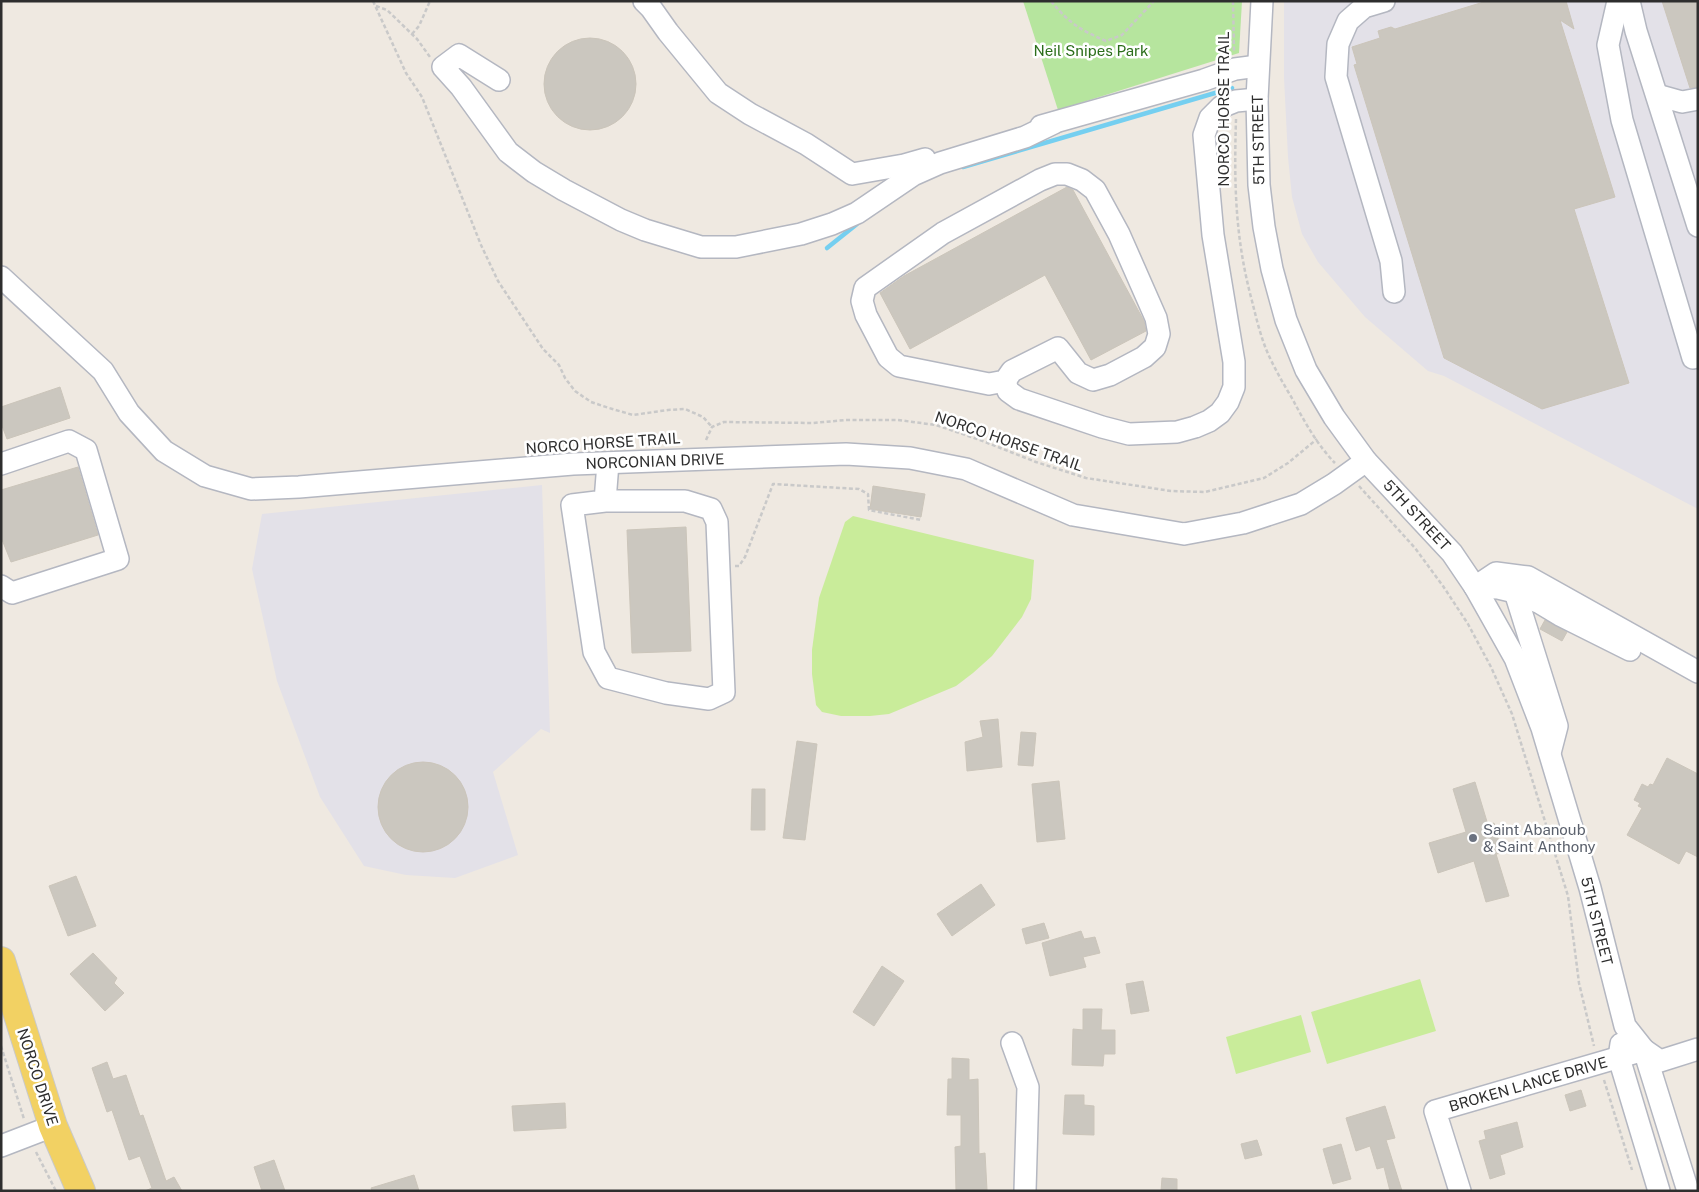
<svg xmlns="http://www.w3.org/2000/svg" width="1699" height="1192" font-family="'Public Sans',sans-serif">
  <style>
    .industrial { fill: #e3e1e8 }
    .green { fill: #b6e59e }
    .pitch { fill: #c9ec9a }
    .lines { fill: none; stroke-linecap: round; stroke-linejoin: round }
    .stream { stroke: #75cff0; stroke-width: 4.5 }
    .building { fill: #cbc7bf; stroke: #cbc5ba }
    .minor-casing { stroke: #b4b7c1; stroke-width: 24 }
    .major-casing { stroke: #c9c9c9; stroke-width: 30 }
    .path { stroke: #c9c9c9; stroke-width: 2.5; stroke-dasharray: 4 2.5; stroke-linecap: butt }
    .minor { stroke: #fff; stroke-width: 21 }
    .major { stroke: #f2d163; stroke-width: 28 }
    .worship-dot { fill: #6b7280; stroke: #fff; stroke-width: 2 }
    .labels { text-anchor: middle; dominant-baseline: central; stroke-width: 5; stroke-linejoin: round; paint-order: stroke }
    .park-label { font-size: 15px; fill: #2c6e1b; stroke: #fff }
    .street-label { font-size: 15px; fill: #2e2e2e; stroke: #fff }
    .worship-label { font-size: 15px; fill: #5b616d; stroke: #fff; text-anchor: start }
  </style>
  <rect width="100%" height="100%" fill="#efe9e1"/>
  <g class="industrial">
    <path d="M 1284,1 L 1698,1 L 1698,509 L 1444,376 L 1428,371 L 1365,317 L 1318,262 L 1302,234 L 1292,197 L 1288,157 L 1284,78 Z"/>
    <path d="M 542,485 L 550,733 L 541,729 L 493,772 L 518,855 L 455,878 L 406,875 L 364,866 L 320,797 L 277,681 L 252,569 L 262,514 Z"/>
  </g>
  <path class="green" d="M 1023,1 L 1242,1 L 1239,53 L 1058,110 Z"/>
  <g class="pitch">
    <path d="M 853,516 L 1034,560 L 1031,599 L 1022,617 L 992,656 L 973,673 L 956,686 L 889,714 L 870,716 L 841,716 L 822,712 L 816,705 L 812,674 L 812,650 L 819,598 L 845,522 Z"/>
    <path d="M 1420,979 L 1436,1031 L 1327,1064 L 1311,1012 Z"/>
    <path d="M 1301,1015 L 1311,1052 L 1236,1074 L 1226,1037 Z"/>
  </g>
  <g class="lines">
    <g class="stream">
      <path d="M 963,167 L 1232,88"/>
      <path d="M 827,248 L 857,224"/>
    </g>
  </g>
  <g class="building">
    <path d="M 1487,1 L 1566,1 L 1574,29 L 1560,20 L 1615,197 L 1574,209 L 1629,383 L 1542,409 L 1444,358 L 1354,65 L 1357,64 L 1352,47 L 1380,38 L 1378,31 L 1391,27 L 1395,29 Z"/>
    <path d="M 1662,1 L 1698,1 L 1698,87 L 1690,88 Z"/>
    <circle cx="590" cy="84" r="46"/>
    <path d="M 1067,187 L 1073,190 L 1144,321 L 1146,331 L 1091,360 L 1045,275 L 910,349 L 880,293 L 904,276 Z"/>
    <path d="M 60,387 L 70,418 L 7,439 L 1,423 L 1,407 Z"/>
    <path d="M 78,467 L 98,535 L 11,562 L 1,537 L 1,490 Z"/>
    <path d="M 873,486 L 925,494 L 921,517 L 870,509 Z"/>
    <path d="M 686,527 L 691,651 L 632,653 L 627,530 Z"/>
    <path d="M 1545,620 L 1567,632 L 1562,641 L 1540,629 Z"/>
    <path d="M 998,719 L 1002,767 L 967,771 L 965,742 L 983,737 L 980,721 Z"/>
    <path d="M 1021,732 L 1036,733 L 1033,766 L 1018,765 Z"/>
    <path d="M 797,741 L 817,744 L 805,840 L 783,838 Z"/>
    <path d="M 1667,758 L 1698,774 L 1698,857 L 1686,851 L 1679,864 L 1627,835 L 1642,808 L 1638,806 L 1640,803 L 1634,800 L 1642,784 L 1648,787 L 1650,784 L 1653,785 Z"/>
    <circle cx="423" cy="807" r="45"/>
    <path d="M 1059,781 L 1065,839 L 1037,842 L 1032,784 Z"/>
    <path d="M 1475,782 L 1488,825 L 1494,823 L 1502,853 L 1496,854 L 1509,896 L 1486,902 L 1474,861 L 1438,873 L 1429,843 L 1466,832 L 1453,789 Z"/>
    <path d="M 752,789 L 765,789 L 765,830 L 751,830 Z"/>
    <path d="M 76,876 L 96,926 L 68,936 L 49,886 Z"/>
    <path d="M 981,884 L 995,905 L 952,936 L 937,914 Z"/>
    <path d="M 1044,923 L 1049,938 L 1026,944 L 1022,929 Z"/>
    <path d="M 1081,931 L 1084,939 L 1095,937 L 1100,953 L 1083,957 L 1086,967 L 1050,976 L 1042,943 Z"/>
    <path d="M 93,953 L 117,978 L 114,983 L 124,993 L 105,1011 L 70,974 Z"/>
    <path d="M 882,966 L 904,981 L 874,1026 L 853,1012 Z"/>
    <path d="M 1143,981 L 1149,1011 L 1131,1014 L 1126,984 Z"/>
    <path d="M 1083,1009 L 1102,1009 L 1101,1030 L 1115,1030 L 1115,1054 L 1104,1054 L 1103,1066 L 1072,1065 L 1073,1029 L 1083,1030 Z"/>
    <path d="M 952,1058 L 969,1059 L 969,1080 L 978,1079 L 979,1154 L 985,1153 L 987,1190 L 956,1191 L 955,1147 L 961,1146 L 961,1115 L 947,1115 L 948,1079 L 952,1079 Z"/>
    <path d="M 107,1062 L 113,1079 L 126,1075 L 140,1116 L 143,1115 L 166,1181 L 174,1177 L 182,1191 L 145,1191 L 152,1188 L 140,1156 L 129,1160 L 112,1110 L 107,1112 L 92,1068 Z"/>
    <path d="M 1581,1090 L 1586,1106 L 1570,1111 L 1565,1095 Z"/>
    <path d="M 1065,1095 L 1084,1095 L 1084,1105 L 1094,1106 L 1094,1135 L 1063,1134 Z"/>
    <path d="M 565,1103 L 566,1128 L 514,1131 L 512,1106 Z"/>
    <path d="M 1385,1106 L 1395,1138 L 1386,1140 L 1402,1191 L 1390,1191 L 1384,1167 L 1377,1169 L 1370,1146 L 1356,1151 L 1346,1118 Z"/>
    <path d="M 1517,1122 L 1523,1147 L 1500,1155 L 1505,1174 L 1490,1179 L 1479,1141 L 1486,1139 L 1484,1131 Z"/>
    <path d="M 1257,1140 L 1262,1155 L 1245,1159 L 1241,1144 Z"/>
    <path d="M 1341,1144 L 1351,1179 L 1333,1184 L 1323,1149 Z"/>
    <path d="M 274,1160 L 285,1191 L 262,1191 L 254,1167 Z"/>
    <path d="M 414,1175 L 419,1191 L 372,1191 L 371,1188 Z"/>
    <path d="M 1162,1178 L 1177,1179 L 1177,1191 L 1161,1191 Z"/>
  </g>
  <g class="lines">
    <g class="minor-casing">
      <g id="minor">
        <path d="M 644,1 L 651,8 L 668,32 L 718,93 L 750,114 L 806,144 L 852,174 L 904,165 L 925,159"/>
        <path d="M 1262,1 L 1257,99 L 1259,185 L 1264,227 L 1272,269 L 1286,320 L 1306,370 L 1334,417 L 1366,461 L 1452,553 L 1475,587 L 1515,658 L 1542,728 L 1590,888 L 1625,1026 L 1644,1050 L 1688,1191"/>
        <path d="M 1384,1 L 1364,7 L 1348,21 L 1338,44 L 1336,77 L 1391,261 L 1394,292"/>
        <path d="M 1618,1 L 1608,45 L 1622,120 L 1693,358"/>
        <path d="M 1629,1 L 1636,31 L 1698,226"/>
        <path d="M 499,80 L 459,55 L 443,67 L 461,87 L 508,152 L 534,172 L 564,190 L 621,220 L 645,230 L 701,247 L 736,247 L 801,234 L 832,224 L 857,213 L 913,175 L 940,163 L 1025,137 L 1054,123"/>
        <path d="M 1657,95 L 1682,102 L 1698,99"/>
        <path d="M 1041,126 L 1204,80 L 1235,69 L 1258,66"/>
        <path d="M 1055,174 L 1067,174 L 1082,180 L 1095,190 L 1119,234 L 1156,318 L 1159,334 L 1155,347 L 1144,357 L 1110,375 L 1093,380 L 1078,373 L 1058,348 L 1012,371 L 1005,381 L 989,384 L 899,366 L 888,357 L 866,315 L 862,301 L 865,288 L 943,233 L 1040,180 Z"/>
        <path d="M 1,277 L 103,371 L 129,413 L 164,451 L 205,476 L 251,489 L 299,487 L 573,464 L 846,454 L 910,458 L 966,469 L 1073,515 L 1184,534 L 1243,523 L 1301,504 L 1334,484 L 1366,461"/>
        <path d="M 1005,381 L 1008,391 L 1019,399 L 1102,427 L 1129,434 L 1177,432 L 1195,427 L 1209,421 L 1220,413 L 1228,402 L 1234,387 L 1234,362 L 1213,235 L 1204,135 L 1210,118 L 1221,107 L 1236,101 L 1257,99"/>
        <path d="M 1,464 L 69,441 L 86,450 L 118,559 L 12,593 L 1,586"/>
        <path d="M 605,501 L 685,501 L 711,509 L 717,522 L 724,692 L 709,699 L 666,693 L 608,678 L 594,652 L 572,505 L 605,501 L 608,463"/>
        <path d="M 1475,587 L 1496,573 L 1528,577 L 1698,672"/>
        <path d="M 1475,587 L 1498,588 L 1515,592 L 1540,603 L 1560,615 L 1630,650"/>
        <path d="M 1515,592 L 1557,726 L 1550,753"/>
        <path d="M 1012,1043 L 1028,1087 L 1025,1191"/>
        <path d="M 1621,1044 L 1619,1058 L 1659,1191"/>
        <path d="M 1,1146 L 53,1126"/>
        <path d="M 1460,1191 L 1435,1111 L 1644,1050 L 1660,1061 L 1698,1049"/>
      </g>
    </g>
    <g class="major-casing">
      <path id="major" d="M 1,961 L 53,1126 L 81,1191"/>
    </g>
    <g class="path">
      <path d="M 373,1 L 406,73 L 422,97 L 481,245 L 498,281 L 543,349 L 559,365 L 565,378 L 575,391 L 591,402 L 609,408 L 633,415 L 668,410 L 685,409 L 703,417 L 712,427"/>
      <path d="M 1051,1 C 1069,23 1080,30 1106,41 L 1122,35 L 1154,1"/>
      <path d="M 1233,1 L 1234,51"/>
      <path d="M 376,6 L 387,10 L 417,39 L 430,57"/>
      <path d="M 412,34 L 419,26 L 430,1"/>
      <path d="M 1236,119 C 1234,184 1235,238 1252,301 C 1256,317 1260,334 1266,349 C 1273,366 1283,383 1293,400 C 1304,421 1318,446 1335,463"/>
      <path d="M 706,440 L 712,427 L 724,422 L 813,423 L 846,420 L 898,420 L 936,425 L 980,440 L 1036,462 L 1086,478 L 1171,491 L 1205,492 L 1264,478 L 1288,463 L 1317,439"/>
      <path d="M 1359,486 L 1415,548 L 1443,586 L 1468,624 L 1491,667 L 1512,714 L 1568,896 L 1579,983 L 1594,1046"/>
      <path d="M 735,566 L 739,566 L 745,557 L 773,484 L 859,489 L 868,494 L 869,510 L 921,520"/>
      <path d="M 1,1046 L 24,1119"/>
      <path d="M 1604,1080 L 1632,1170"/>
      <path d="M 36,1152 L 56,1191"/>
    </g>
    <use href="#minor" class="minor"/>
    <use href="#major" class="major"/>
  </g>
  <circle class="worship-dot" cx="1473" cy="838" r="5"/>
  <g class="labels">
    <g class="park-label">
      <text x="1091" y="50">Neil Snipes Park</text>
    </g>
    <g class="street-label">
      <text transform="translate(1223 109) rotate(-90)">NORCO HORSE TRAIL</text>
      <text transform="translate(1258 140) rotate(-91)">5TH STREET</text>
      <text transform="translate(1009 441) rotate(19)">NORCO HORSE TRAIL</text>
      <text transform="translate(603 443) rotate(-4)">NORCO HORSE TRAIL</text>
      <text transform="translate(655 461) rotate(-2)">NORCONIAN DRIVE</text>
      <text transform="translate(1417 515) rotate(47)">5TH STREET</text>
      <text transform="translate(1597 921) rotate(76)">5TH STREET</text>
      <text transform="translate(38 1077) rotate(72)">NORCO DRIVE</text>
      <text transform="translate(1528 1084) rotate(-16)">BROKEN LANCE DRIVE</text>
    </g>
    <g class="worship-label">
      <text x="1483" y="829">Saint Abanoub<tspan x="1483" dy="17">&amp; Saint Anthony</tspan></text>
    </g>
  </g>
  <rect width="1699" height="1192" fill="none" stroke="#2e2e2e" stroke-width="5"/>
</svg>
